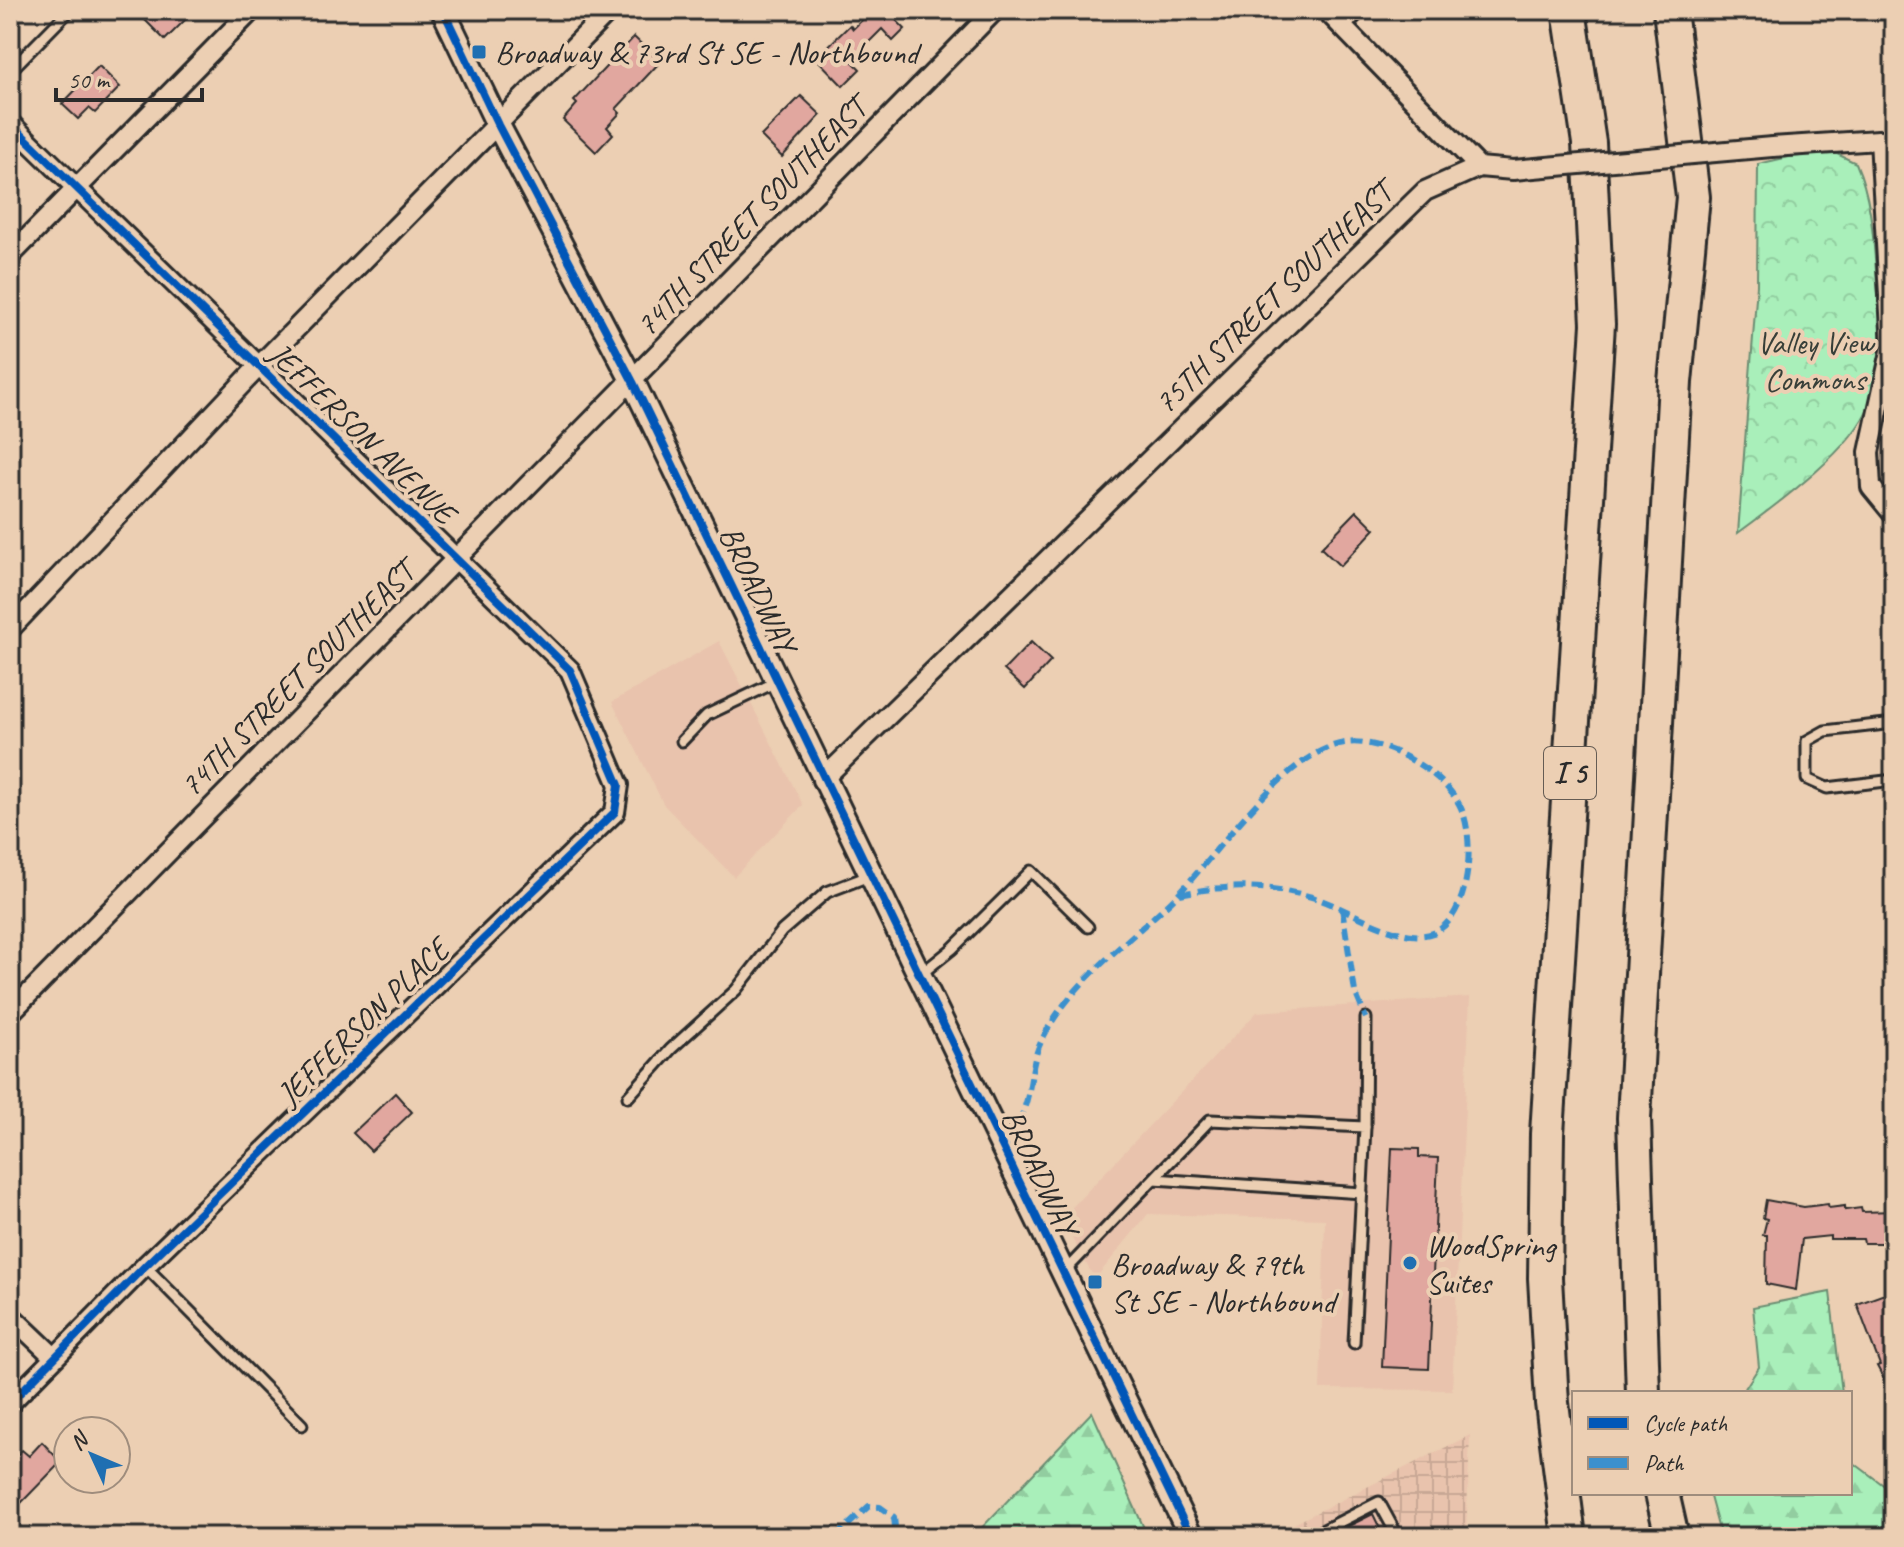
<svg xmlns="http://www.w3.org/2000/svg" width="1904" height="1547" font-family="Caveat,sans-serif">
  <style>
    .built { fill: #e9c3ad }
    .industrial { fill: url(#industrial-grid) }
    .forest { fill: url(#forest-firs); stroke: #6a8d72; stroke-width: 2 }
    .park { fill: url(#park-crowns); stroke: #6a8d72; stroke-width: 2 }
    .building { fill: #e1a79f; stroke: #2b2b2b; stroke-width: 2 }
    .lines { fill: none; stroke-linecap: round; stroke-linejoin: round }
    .service-casing { stroke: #2b2b2b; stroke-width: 15 }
    .minor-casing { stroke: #2b2b2b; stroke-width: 24 }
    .tertiary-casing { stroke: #2b2b2b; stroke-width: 28 }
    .motorway-casing { stroke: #2b2b2b; stroke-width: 38 }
    .service { stroke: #eccfb3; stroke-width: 9 }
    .minor { stroke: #eccfb3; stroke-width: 18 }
    .tertiary { stroke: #eccfb3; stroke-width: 22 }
    .motorway { stroke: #eccfb3; stroke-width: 32 }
    .minor-bridge-casing { stroke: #2b2b2b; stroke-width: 24; stroke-linecap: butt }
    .minor-bridge { stroke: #eccfb3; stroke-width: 18 }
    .quiet { stroke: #3b90cd; stroke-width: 6; stroke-dasharray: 12 6; stroke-linecap: butt }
    .cycleway-casing { stroke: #eccfb3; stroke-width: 13 }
    .cycleway { stroke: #0057b8; stroke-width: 8 }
    .poi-dot { fill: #1f6fb2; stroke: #eccfb3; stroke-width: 3 }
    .labels { text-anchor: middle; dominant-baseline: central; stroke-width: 8; stroke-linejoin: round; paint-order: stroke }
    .shield { fill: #eccfb3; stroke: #655c54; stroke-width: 2 }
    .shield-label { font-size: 30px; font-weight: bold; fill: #2b2b2b }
    .poi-label { font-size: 32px; fill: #2b2b2b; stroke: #eccfb3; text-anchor: start }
    .street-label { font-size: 32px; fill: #2b2b2b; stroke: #eccfb3 }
    .park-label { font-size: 32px; fill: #383f39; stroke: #eccfb3 }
  </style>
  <defs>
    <pattern id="industrial-grid" width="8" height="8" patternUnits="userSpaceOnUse" patternTransform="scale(2)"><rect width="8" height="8" fill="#e9c3ad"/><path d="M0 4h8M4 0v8" fill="none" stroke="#c8a895"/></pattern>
    <pattern id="forest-firs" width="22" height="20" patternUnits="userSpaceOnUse" patternTransform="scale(2)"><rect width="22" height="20" fill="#a9efba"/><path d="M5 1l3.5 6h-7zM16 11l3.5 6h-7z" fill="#92cda0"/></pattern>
    <pattern id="park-crowns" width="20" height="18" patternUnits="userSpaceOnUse" patternTransform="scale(2)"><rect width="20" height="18" fill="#a9efba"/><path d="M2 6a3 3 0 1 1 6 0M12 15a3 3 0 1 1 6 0" fill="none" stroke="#92cda0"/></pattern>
  </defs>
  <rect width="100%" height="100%" fill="#eccfb3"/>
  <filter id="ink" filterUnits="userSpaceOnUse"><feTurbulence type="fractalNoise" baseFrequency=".0125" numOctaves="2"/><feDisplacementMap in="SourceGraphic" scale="16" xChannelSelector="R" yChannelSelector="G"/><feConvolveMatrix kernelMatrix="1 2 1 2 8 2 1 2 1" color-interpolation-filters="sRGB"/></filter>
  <g filter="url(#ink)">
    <g class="built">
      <path d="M 719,641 L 803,805 L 734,877 L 664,805 L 612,702 Z"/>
      <path d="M 1470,997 L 1452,1390 L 1320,1389 L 1325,1219 L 1148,1214 L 1095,1279 L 1061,1219 L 1257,1012 Z"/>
    </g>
    <path class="industrial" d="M 1470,1435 L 1466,1537 L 1268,1537 Z"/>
    <g class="forest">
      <path d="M 1830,1292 L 1842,1393 L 1742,1393 L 1759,1367 L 1753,1307 Z"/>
      <path d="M 1092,1412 L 1148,1537 L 973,1537 Z"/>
      <path d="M 1850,1460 L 1894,1493 L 1894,1537 L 1721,1537 L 1709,1493 L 1850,1493 Z"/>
    </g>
    <path class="park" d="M 1835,153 L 1856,163 C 1871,197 1873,234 1876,271 C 1881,315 1884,362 1869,405 C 1854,449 1776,505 1738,533 L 1757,285 L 1758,164 L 1789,157 Z"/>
    <g class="building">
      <path d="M 135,10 L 195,10 L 165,40 Z"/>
      <path d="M 872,10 L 886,10 L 905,29 L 893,41 L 882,29 L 851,60 L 860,69 L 843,86 L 816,58 L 850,25 L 853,29 Z"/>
      <path d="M 634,37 L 660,62 L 616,109 L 620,113 L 607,127 L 613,134 L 596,152 L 563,120 L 577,104 L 574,101 Z"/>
      <path d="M 99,66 L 120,87 L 95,113 L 89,108 L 78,119 L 62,104 Z"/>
      <path d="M 801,96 L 821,115 L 782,157 L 761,136 Z"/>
      <path d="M 1357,511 L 1375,529 L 1340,566 L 1321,548 Z"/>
      <path d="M 1031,642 L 1051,661 L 1025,689 L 1004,670 Z"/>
      <path d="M 395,1093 L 412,1112 L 371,1151 L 353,1133 Z"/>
      <path d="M 1392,1148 L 1419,1149 L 1419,1157 L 1438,1158 L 1429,1369 L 1382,1367 Z"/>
      <path d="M 1766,1200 L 1804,1207 L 1828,1204 L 1829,1208 L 1845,1206 L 1845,1210 L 1861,1208 L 1862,1212 L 1894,1211 L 1894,1243 L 1864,1243 L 1863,1239 L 1830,1239 L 1830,1236 L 1802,1239 L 1796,1290 L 1766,1284 L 1767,1235 L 1763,1235 L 1767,1219 L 1763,1218 Z"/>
      <path d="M 1890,1292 L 1894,1304 L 1894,1398 L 1877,1366 L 1880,1365 L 1857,1304 Z"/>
      <path d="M 42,1442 L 61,1462 L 21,1503 L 10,1492 L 10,1462 L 22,1450 L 29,1456 Z"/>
      <path d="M 1373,1514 L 1384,1537 L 1327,1537 Z"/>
    </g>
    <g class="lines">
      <g class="service-casing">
        <g id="service">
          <path d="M 10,71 L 70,10"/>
          <path d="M 1894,723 L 1825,731 L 1807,741 L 1807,779 L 1827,788 L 1894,780"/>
          <path d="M 682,741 L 707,715 L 776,682"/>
          <path d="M 921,974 L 952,949 L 1031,871 L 1088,927"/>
          <path d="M 628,1097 L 671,1049 L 736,990 L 782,931 L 827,892 L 869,876"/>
          <path d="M 1365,1127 L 1366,1018"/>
          <path d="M 1154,1179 L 1362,1193"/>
          <path d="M 145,1266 L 302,1425"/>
          <path d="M 1065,1271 L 1210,1120 L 1365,1127 L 1354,1343"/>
          <path d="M 1310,1537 L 1379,1502 L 1398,1537"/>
        </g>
      </g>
      <g class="minor-casing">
        <g id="minor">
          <path d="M 1326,10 L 1479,167"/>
          <path d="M 1341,25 L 1356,10"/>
          <path d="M 10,123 L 570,670 L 619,785 L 615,812 L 145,1266 L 10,1403"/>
          <path d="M 1880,140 L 1892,347 L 1869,452 L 1871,487 L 1894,515"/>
          <path d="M 1772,147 L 1894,139"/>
          <path d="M 10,256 L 252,10"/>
          <path d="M 10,629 L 259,366 L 610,10"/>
          <path d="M 822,780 L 1425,191 L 1479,167 L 1513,170"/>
          <path d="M 10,1013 L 995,10"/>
          <path d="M 10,1315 L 54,1357"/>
        </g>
      </g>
      <g class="tertiary-casing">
        <path id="tertiary" d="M 443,10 L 498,125 L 633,382 L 1191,1537"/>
      </g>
      <g class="motorway-casing">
        <g id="motorway">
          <path d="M 1569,10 L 1589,143 L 1598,324 L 1547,1134 L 1545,1278 L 1552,1403 L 1569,1537"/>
          <path d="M 1643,1393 L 1634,1118 L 1675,382 L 1693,197 L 1670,10"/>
          <path d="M 1662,1493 L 1672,1537"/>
        </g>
      </g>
      <use href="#service" class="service"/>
      <use href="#minor" class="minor"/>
      <use href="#tertiary" class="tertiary"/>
      <use href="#motorway" class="motorway"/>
      <g class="minor-bridge-casing">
        <path id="minor-bridge" d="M 1513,170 L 1772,147"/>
      </g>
      <use href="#minor-bridge" class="minor-bridge"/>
      <g class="quiet">
        <path d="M 1342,908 L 1355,992 L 1366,1018"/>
        <path d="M 1006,1157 C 1012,1140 1020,1124 1025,1106 C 1032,1085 1031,1062 1041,1042 C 1069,982 1131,941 1176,896 C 1218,854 1284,752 1345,743 C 1383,737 1445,772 1461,808 C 1476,840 1470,918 1433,933 C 1400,946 1343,904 1308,896 C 1263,884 1222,885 1176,895"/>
        <path d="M 835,1537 L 869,1506 L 880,1507 L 894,1517 L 896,1537"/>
      </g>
      <g class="cycleway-casing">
        <g id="cycleway">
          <path d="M 443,10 L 498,125 L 633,382 L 1191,1537"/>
          <path d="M 10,123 L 570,670 L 619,785 L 615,812 L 145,1266 L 10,1403"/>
        </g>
      </g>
      <use href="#cycleway" class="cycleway"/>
    </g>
  </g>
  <g class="poi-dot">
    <rect x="471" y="44" width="16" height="16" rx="4"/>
    <circle cx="1410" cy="1263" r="8"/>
    <rect x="1087" y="1274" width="16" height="16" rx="4"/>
  </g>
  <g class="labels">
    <rect class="shield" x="1544" y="747" width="52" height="52" rx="6"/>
    <g class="shield-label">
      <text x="1570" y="773">I 5</text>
    </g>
    <g class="poi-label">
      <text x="495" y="52">Broadway &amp; 73rd St SE - Northbound</text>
      <text x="1426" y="1245">WoodSpring<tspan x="1426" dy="37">Suites</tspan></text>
      <text x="1111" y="1264">Broadway &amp; 79th<tspan x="1111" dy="37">St SE - Northbound</tspan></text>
    </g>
    <g class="street-label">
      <text transform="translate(751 217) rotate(-46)">74TH STREET SOUTHEAST</text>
      <text transform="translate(1273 298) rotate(-44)">75TH STREET SOUTHEAST</text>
      <text transform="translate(362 433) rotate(44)">JEFFERSON AVENUE</text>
      <text transform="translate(758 589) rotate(64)">BROADWAY</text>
      <text transform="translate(297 679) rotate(-45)">74TH STREET SOUTHEAST</text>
      <text transform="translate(363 1022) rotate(-44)">JEFFERSON PLACE</text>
      <text transform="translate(1040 1172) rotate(64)">BROADWAY</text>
    </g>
    <g class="park-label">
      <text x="1815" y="342">Valley View<tspan x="1815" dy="37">Commons</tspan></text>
    </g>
  </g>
  <rect width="1904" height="1547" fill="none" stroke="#eccfb3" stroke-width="40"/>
  <rect x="20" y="20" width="1864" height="1507" fill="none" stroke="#2b2b2b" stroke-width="3" filter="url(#ink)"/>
  <rect x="1572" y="1391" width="280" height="104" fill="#eccfb3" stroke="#9f8d7d" stroke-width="2"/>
  <rect x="1588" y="1417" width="40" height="12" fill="#0057b8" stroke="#9f8d7d" stroke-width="2"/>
  <text x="1644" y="1431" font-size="24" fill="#2b2b2b">Cycle path</text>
  <rect x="1588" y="1457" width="40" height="12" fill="#3b90cd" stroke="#9f8d7d" stroke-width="2"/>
  <text x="1644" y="1471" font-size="24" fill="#2b2b2b">Path</text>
  <g transform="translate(92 1455) rotate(314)"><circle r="38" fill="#eccfb3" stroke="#9f8d7d" stroke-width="2"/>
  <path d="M0-6L14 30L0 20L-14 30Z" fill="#1f6fb2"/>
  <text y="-12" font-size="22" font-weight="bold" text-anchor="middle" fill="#2b2b2b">N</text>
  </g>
  <path d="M56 88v12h146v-12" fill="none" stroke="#2b2b2b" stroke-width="4"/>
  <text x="68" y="88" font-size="24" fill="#2b2b2b" stroke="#eccfb3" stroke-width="6" paint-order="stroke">50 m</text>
</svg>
